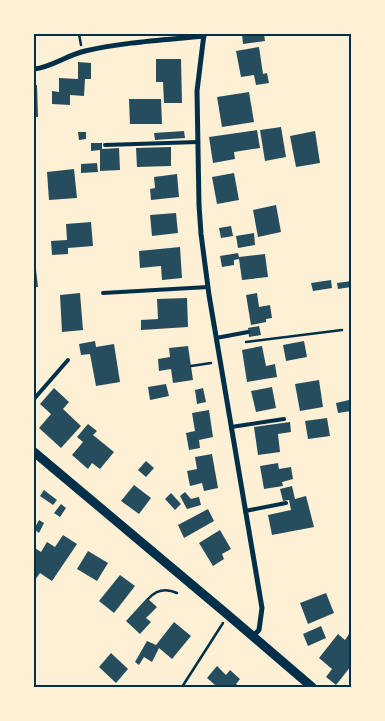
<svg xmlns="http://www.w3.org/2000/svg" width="385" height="721" font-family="'DM Sans',sans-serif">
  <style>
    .building { fill: #264d5e }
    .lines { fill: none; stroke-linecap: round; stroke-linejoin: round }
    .path { stroke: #003049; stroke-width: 2.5 }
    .service { stroke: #003049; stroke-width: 4 }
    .minor { stroke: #003049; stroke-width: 5 }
    .tertiary { stroke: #003049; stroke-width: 9 }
    .neatline { fill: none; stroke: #003049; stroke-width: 2 }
  </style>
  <rect width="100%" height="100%" fill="#fdf0d5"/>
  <g class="building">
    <path d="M 242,34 L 264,34 L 265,41 L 243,44 Z"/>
    <path d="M 259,47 L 263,74 L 267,73 L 269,83 L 256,85 L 254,75 L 241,77 L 236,51 Z"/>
    <path d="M 156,59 L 181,59 L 182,103 L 164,103 L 163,82 L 156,82 Z"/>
    <path d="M 78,62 L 91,63 L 91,79 L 85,79 L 84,96 L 70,95 L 70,105 L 52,104 L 52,91 L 59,92 L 59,78 L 78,79 Z"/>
    <path d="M 34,85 L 37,85 L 38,117 L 34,117 Z"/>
    <path d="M 249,92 L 254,122 L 222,127 L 217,97 Z"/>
    <path d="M 129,99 L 161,99 L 162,124 L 130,124 Z"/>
    <path d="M 281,127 L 286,157 L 265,161 L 260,130 Z"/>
    <path d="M 257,130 L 260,148 L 234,152 L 235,159 L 213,163 L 209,137 Z"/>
    <path d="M 184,131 L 185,138 L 155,140 L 154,133 Z"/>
    <path d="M 315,131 L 320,163 L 296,167 L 290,136 Z"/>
    <path d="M 78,132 L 86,132 L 86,139 L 79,140 Z"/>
    <path d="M 91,143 L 102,143 L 102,149 L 119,148 L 120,170 L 100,171 L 100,150 L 91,151 Z"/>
    <path d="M 171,147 L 171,166 L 137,167 L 136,148 Z"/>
    <path d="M 97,163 L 98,172 L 81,173 L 81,164 Z"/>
    <path d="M 74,169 L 77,198 L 49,200 L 47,172 Z"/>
    <path d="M 234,173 L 239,200 L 217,204 L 212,177 Z"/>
    <path d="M 177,174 L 179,197 L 151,200 L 150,189 L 155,188 L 154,177 Z"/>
    <path d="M 276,205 L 281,232 L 258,237 L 253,210 Z"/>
    <path d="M 176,213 L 178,233 L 152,236 L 150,215 Z"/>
    <path d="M 91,222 L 93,246 L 68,248 L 68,254 L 52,255 L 51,241 L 67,240 L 66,224 Z"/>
    <path d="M 231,226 L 233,236 L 221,238 L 219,228 Z"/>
    <path d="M 254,233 L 255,245 L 238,248 L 236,236 Z"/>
    <path d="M 180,247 L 182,278 L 162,280 L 161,266 L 140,268 L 139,251 Z"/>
    <path d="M 238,253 L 239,257 L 265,254 L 268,277 L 242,280 L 239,259 L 234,260 L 234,265 L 222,267 L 220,256 Z"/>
    <path d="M 34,261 L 35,261 L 38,287 L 34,287 Z"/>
    <path d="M 331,280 L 332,288 L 313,291 L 311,283 Z"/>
    <path d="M 351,281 L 351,287 L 338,289 L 337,283 Z"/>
    <path d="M 80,293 L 83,330 L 62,332 L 60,295 Z"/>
    <path d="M 257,293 L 259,307 L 270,305 L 272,318 L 266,319 L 266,322 L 251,325 L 246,295 Z"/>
    <path d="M 187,298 L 188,327 L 141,330 L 141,320 L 158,319 L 157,299 Z"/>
    <path d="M 259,326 L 261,335 L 249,337 L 248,328 Z"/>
    <path d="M 95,341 L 96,347 L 114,344 L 120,382 L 96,386 L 90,354 L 81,355 L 79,344 Z"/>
    <path d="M 304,341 L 307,357 L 286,361 L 283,345 Z"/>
    <path d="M 188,346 L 193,380 L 173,383 L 171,369 L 159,371 L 158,359 L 170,357 L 169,348 Z"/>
    <path d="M 262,346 L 266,366 L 275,364 L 277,377 L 247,382 L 242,350 Z"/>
    <path d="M 319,380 L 323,407 L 300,411 L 295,384 Z"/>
    <path d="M 166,384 L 169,396 L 150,400 L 148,387 Z"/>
    <path d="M 272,387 L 276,408 L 256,412 L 251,391 Z"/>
    <path d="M 54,388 L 69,402 L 63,409 L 81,426 L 61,448 L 39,428 L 51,414 L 40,404 Z"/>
    <path d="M 203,388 L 206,402 L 197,404 L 195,390 Z"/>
    <path d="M 349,400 L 351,411 L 338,413 L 336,403 Z"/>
    <path d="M 209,410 L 213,437 L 199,440 L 200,448 L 189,450 L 186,433 L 195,431 L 192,413 Z"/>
    <path d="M 327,418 L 330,436 L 308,439 L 305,421 Z"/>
    <path d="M 290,422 L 291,432 L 278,434 L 280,452 L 258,455 L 254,427 Z"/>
    <path d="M 88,424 L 97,431 L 93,435 L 114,452 L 100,469 L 92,463 L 88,469 L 72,455 L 83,442 L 77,437 Z"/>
    <path d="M 212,454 L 218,488 L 204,491 L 202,483 L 190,486 L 187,471 L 197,469 L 195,457 Z"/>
    <path d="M 146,461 L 154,468 L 146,477 L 138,470 Z"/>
    <path d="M 278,463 L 279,469 L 291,467 L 293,479 L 282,482 L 283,486 L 264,489 L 260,466 Z"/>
    <path d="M 134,485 L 151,498 L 139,514 L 121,501 Z"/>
    <path d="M 292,486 L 295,499 L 306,496 L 314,527 L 272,535 L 268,515 L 291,510 L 289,500 L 283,501 L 280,489 Z"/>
    <path d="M 44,490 L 57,500 L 53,505 L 40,496 Z"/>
    <path d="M 185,492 L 191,499 L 199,497 L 201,505 L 187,509 L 180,496 Z"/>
    <path d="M 171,493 L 181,504 L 175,510 L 165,499 Z"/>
    <path d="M 61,504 L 66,508 L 60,517 L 54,513 Z"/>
    <path d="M 208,509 L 214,521 L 184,538 L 178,525 Z"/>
    <path d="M 39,520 L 44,523 L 39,533 L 34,529 Z"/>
    <path d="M 220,530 L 231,549 L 222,554 L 224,559 L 213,566 L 199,543 Z"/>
    <path d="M 63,535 L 77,544 L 52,581 L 40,573 L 35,580 L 34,579 L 34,549 L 35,548 L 41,552 L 47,542 L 55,547 Z"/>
    <path d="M 88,551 L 108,563 L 97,581 L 77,569 Z"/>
    <path d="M 120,575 L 135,586 L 114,613 L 99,601 Z"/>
    <path d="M 326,593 L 334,613 L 308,624 L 300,603 Z"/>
    <path d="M 147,598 L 157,607 L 146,618 L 151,622 L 140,634 L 126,621 Z"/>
    <path d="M 174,622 L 191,636 L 172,659 L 159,648 L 152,662 L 144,657 L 139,665 L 135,662 L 147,641 L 156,645 Z"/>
    <path d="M 321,626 L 326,638 L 308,646 L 303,634 Z"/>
    <path d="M 351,631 L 351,666 L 336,685 L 326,677 L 332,669 L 319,658 L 338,634 L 345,640 Z"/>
    <path d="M 111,653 L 128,669 L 116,683 L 99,667 Z"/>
    <path d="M 217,666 L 226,675 L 230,670 L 240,679 L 236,684 L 241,687 L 213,687 L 215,685 L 207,678 Z"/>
  </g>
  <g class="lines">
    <g class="path">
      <path d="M 79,34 L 81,45"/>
      <path d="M 246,342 L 342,330"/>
      <path d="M 191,366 L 211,363"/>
      <path d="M 148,599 C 156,590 166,588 177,593"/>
      <path d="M 182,687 L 223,623"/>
    </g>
    <g class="service">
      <path d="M 105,145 L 198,142"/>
      <path d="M 103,293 L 208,287"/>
      <path d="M 216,338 L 248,332"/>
      <path d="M 34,399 L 68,360"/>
      <path d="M 231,427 L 284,419"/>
      <path d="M 245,511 L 286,503"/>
    </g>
    <g class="minor">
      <path d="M 204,34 L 197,91 L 199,205 L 201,234 L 209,295 L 262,608 L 259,630 L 253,636"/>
      <path d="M 34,69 C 52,67 67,55 85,51 C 124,42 164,40 204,36"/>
    </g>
    <path class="tertiary" d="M 34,452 L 228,615 L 312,687"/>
  </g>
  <rect width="385" height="721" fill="none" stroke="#fdf0d5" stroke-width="70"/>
  <rect x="35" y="35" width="315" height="651" class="neatline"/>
</svg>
